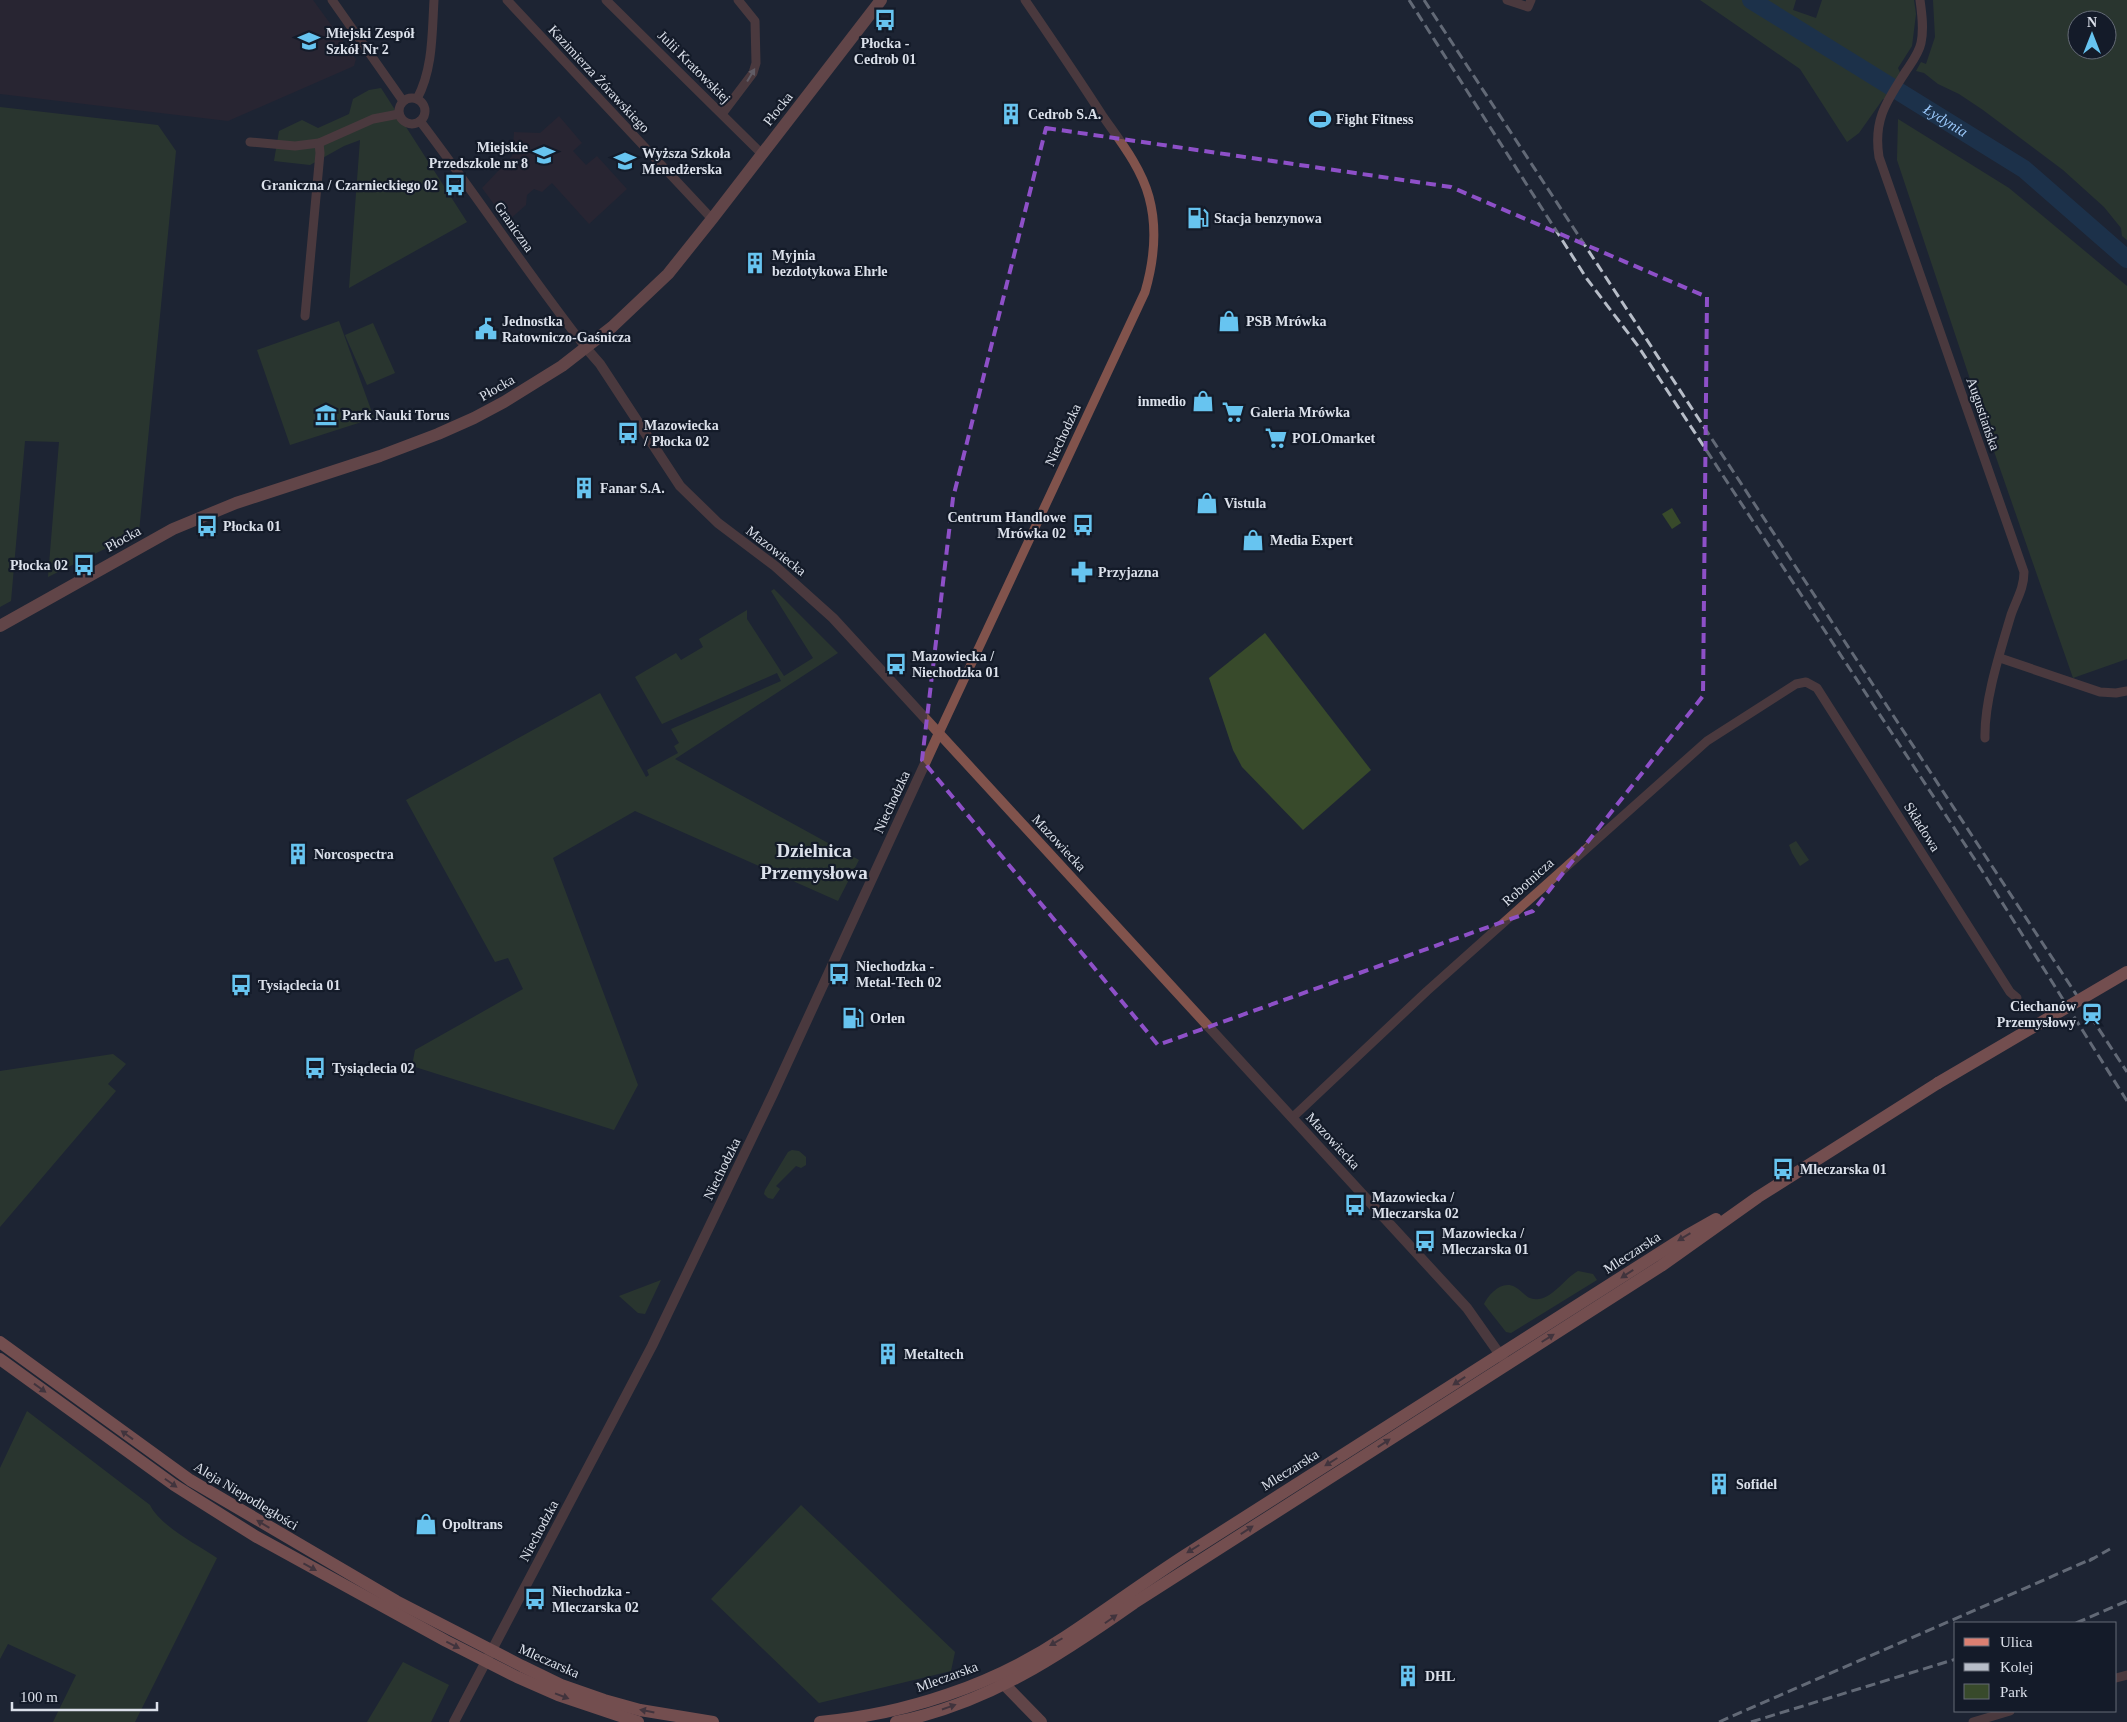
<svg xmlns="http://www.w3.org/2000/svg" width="2127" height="1722" font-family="'Times New Roman',serif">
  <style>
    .education { fill: #352632 }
    .green { fill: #384a2b; fill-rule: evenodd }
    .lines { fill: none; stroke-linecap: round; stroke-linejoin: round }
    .river { stroke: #1c4167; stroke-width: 18 }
    .minor { stroke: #81534c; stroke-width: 9 }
    .tertiary { stroke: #81534c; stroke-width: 10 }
    .secondary { stroke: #b46d62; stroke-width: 12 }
    .primary { stroke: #dc8072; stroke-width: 12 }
    .rail { stroke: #b7bdc8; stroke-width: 3; stroke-dasharray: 10 5; stroke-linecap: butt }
    .primary-bridge { stroke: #dc8072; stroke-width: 12 }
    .oneway { fill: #b2a1a3 }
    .oneway2 { fill: #6e484a }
    .marked { fill: none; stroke: #8e50c8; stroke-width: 4; stroke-dasharray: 10 6; stroke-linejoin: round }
    .labels { text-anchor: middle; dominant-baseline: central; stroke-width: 4.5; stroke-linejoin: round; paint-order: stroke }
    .poi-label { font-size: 14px; font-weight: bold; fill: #dbe0ea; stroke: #141b29; text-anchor: start }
    .street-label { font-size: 14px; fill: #dbe0ea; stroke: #141b29 }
    .water-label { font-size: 15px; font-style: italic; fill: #9bc9fb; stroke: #141b29 }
    .district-label { font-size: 19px; font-weight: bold; fill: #dbe0ea; stroke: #141b29 }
  </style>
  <rect width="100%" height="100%" fill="#1d2433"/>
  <g class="education">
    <path d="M 0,0 L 313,0 L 356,59 L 354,66 L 228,121 L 0,94 Z"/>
    <path d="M 559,116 L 582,143 L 573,151 L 586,165 L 597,156 L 627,189 L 589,224 L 552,183 L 542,192 L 534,189 L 527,195 L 526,205 L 507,222 L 482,188 L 512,156 L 514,132 L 540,133 Z"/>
  </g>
  <g class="green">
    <path d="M 1700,0 L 1796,0 L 1793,10 L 1816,18 L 1822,0 L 1914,0 L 1916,14 L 1912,46 L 1898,68 L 1902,77 L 1888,100 L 1883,99 L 1859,133 L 1847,142 L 1800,69 Z"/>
    <path d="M 1933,0 L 2127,0 L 2127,240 L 2122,236 L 2121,228 L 2104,207 L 2063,170 L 1983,110 L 1959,94 L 1938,84 L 1924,73 L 1916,71 L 1921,62 L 1926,64 L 1935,37 ZM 2077,20 L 2107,20 L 2107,50 L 2077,50 Z"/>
    <path d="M 381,88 L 467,222 L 349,288 L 360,140 L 344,146 L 310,165 L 274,161 L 279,131 L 302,120 L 318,128 L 349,114 L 353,99 L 369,90 Z"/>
    <path d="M 0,107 L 158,125 L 176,151 L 139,532 L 48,577 L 59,442 L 25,441 L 11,601 L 0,607 Z"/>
    <path d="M 1898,119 L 2009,188 L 2127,286 L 2127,659 L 2073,678 L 1997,460 L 1897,160 Z"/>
    <path d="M 339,321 L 374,418 L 290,445 L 257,350 Z"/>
    <path d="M 373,323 L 395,373 L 367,385 L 345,335 Z"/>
    <path d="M 1672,508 L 1681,523 L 1672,529 L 1662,514 Z"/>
    <path d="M 774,589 L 838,653 L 675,759 L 859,860 L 838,901 L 635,811 L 553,858 L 638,1085 L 614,1130 L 412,1066 L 415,1050 L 523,989 L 508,958 L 495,962 L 406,800 L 600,693 L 646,777 L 649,775 L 647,770 L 678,753 L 674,746 L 679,743 L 671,729 L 781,681 L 777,673 L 662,724 L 635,677 L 676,653 L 681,660 L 703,647 L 699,639 L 747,610 L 747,619 L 784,676 L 813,658 L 771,591 Z"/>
    <path d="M 1265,633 L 1371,770 L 1303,830 L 1242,767 L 1233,750 L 1209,678 Z"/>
    <path d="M 1796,841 L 1809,860 L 1800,866 L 1792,853 L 1789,845 Z"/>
    <path d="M 113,1054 L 126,1064 L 108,1084 L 116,1091 L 0,1227 L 0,1071 Z"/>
    <path d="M 792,1150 L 799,1151 L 806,1157 L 806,1165 L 801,1168 L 796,1166 L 776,1186 L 780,1189 L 773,1199 L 768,1198 L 764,1194 L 765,1190 L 788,1152 Z"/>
    <path d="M 1578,1271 L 1593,1274 L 1597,1280 L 1511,1333 L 1506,1332 L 1484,1304 C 1489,1294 1502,1280 1515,1287 C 1524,1292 1527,1301 1539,1299 C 1554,1297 1565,1278 1578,1271 Z"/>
    <path d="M 661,1280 L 645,1314 L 638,1313 L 619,1296 Z"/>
    <path d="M 27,1411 L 150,1505 C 160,1526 198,1545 217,1558 L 135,1722 L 53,1722 L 76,1675 L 8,1644 L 0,1659 L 0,1468 Z"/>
    <path d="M 801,1505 L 955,1652 L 951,1671 L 819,1703 L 711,1599 Z"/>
    <path d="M 403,1662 L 449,1685 L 431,1722 L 367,1722 Z"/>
  </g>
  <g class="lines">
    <path class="river" id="s1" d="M 1751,0 L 2024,169 L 2127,259"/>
    <g class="minor">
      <path d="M 332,0 L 403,101"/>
      <path d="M 507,0 L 712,219"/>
      <path d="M 606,0 L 762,154"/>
      <path d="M 1507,0 L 1528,7 L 1531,0"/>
      <path d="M 1920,0 C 1922,14 1924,29 1921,43 C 1919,53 1912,62 1906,71 C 1887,101 1873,119 1879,157 L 2024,572 C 2024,589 2016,600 2011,615 C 2000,652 1984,701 1985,738"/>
      <circle cx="412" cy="111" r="13"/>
      <path d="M 417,99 C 433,69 432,34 434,0"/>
      <path d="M 722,114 L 753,73 L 756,63 L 755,21 L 738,0"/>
      <path d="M 420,121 C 477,196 528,274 586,348"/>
      <path d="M 250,142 L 295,146 L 319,143 L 373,119 L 399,114"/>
      <path d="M 305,316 L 320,153 L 319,143"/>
      <path d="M 2000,658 L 2100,692 L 2116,693 L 2127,691"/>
      <path d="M 939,733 L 1145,292 C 1154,261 1158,230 1149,197 C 1141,167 1120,141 1102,115 C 1077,76 1051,38 1025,0"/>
      <path d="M 1292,1118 L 1427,991 L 1707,741 L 1796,684 L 1806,682 L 1817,688 L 2010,992 L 2017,998"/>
      <path d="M 2116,1678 L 2127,1675"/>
      <path d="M 1973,1722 L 2010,1711"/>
    </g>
    <g class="tertiary">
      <path d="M 586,348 L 600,364 L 680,486 L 718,523 L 775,566 L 833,618 L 1467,1308 L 1503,1359"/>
      <path d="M 454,1722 L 652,1346 L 773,1094 L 939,733"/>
    </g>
    <g class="secondary">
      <path d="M 0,626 L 173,529 L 236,503 L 380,456 L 438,434 L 474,418 L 504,402 L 562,366 L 612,327 L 668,274 L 712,219 L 881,0"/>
      <path d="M 999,1676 L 1005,1685 L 1041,1722"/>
    </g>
    <g class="primary">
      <path d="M 0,1342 L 190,1480 L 396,1601 L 522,1666 L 561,1685 L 604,1700 L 640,1710 L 713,1722"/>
      <path d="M 0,1359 L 174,1485 L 255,1536 L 446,1641 L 517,1677 L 558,1695 L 638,1722"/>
      <path d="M 820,1722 C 906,1714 993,1685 1065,1637 C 1106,1610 1145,1581 1187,1554 L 1686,1236 L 1716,1219"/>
      <path d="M 896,1722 C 987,1704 1060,1655 1134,1603 L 1661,1266 L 1758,1197 L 1938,1083"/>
    </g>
    <g class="rail">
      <path d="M 1409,0 L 1587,279 L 1638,346 L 1981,869 L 2127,1101"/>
      <path d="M 1424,0 L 2127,1072"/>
      <path d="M 2089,1561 L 2110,1549"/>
      <path d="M 2076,1623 L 2127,1601"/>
      <path d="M 1719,1722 L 2094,1558"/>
      <path d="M 1751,1722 L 1956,1659"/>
    </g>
    <path class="primary-bridge" d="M 1938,1083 L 2127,972"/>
  </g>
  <defs><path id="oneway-solid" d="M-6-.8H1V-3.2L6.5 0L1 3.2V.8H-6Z" transform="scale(1.25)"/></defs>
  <use class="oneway" href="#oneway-solid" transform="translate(751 75) rotate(-59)"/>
  <g class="oneway2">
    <use href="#oneway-solid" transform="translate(1684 1237) rotate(149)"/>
    <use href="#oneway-solid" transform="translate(1627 1274) rotate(147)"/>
    <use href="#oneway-solid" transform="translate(1548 1338) rotate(-32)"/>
    <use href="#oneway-solid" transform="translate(1459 1381) rotate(147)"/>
    <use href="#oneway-solid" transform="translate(40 1388) rotate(36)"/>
    <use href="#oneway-solid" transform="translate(127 1435) rotate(-144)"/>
    <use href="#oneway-solid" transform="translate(1384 1443) rotate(-33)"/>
    <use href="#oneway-solid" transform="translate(1331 1462) rotate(148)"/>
    <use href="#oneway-solid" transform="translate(171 1483) rotate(35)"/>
    <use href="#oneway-solid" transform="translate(263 1524) rotate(-149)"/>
    <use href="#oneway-solid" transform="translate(1247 1530) rotate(-33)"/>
    <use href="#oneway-solid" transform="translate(1193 1549) rotate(148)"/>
    <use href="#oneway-solid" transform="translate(310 1567) rotate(29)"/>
    <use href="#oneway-solid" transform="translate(1111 1619) rotate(-35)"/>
    <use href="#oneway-solid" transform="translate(1056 1642) rotate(150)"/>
    <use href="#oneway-solid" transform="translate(453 1645) rotate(27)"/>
    <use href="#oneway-solid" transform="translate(562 1696) rotate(21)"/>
    <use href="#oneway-solid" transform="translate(949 1707) rotate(-19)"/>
    <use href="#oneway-solid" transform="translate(647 1711) rotate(-169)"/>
  </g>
  <path d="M0 0H2127V1722H0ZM 1046,128 L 1451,187 L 1707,297 L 1703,696 L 1533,911 L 1158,1045 L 922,760 L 953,498 Z" fill="#1d2433" fill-opacity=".55" fill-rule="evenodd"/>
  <path class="marked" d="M 1046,128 L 1451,187 L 1707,297 L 1703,696 L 1533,911 L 1158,1045 L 922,760 L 953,498 Z"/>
  <defs>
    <g id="bus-bare" transform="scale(1.725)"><path d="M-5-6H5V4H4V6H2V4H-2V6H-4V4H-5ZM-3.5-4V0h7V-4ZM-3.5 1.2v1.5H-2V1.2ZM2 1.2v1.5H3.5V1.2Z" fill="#67c4f0" stroke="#141b29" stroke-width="2.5" paint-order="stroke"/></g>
    <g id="school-bare" transform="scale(1.725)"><path d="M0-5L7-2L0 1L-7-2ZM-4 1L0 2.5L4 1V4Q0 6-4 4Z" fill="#67c4f0" stroke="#141b29" stroke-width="2.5" paint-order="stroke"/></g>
    <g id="building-bare" transform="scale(1.725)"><path d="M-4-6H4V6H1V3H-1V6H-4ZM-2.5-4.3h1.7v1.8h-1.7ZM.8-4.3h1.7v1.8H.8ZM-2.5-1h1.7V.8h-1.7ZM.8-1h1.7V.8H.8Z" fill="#67c4f0" stroke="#141b29" stroke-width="2.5" paint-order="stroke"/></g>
    <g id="stadium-bare" transform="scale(1.725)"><path d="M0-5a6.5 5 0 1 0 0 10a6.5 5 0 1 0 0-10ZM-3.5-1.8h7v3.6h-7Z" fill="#67c4f0" stroke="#141b29" stroke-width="2.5" paint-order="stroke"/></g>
    <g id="university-bare" transform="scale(1.725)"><path d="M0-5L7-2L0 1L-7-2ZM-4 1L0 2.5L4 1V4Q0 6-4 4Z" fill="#67c4f0" stroke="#141b29" stroke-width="2.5" paint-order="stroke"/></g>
    <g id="fuel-bare" transform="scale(1.725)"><path d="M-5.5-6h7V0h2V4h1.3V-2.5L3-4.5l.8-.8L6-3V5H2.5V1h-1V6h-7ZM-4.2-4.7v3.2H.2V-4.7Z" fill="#67c4f0" stroke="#141b29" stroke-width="2.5" paint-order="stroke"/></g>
    <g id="shop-bare" transform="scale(1.725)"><path d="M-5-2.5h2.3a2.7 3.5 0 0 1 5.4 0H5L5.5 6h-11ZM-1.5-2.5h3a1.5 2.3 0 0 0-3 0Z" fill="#67c4f0" stroke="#141b29" stroke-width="2.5" paint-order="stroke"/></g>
    <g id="civic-bare" transform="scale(1.725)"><path d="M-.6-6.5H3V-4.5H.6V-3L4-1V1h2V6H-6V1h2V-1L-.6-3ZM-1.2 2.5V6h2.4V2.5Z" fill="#67c4f0" stroke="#141b29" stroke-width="2.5" paint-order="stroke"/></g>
    <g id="supermarket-bare" transform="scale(1.725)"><path d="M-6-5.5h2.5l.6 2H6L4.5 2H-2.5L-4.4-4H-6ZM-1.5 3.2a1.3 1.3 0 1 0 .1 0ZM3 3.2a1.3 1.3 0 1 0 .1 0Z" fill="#67c4f0" stroke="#141b29" stroke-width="2.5" paint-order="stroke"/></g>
    <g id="museum-bare" transform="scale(1.725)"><path d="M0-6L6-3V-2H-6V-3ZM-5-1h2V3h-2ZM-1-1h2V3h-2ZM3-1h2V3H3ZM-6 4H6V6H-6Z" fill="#67c4f0" stroke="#141b29" stroke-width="2.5" paint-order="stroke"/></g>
    <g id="pharmacy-bare" transform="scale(1.725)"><path d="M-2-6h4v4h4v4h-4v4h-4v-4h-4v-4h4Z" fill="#67c4f0" stroke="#141b29" stroke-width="2.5" paint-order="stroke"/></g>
    <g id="station-bare" transform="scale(1.725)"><path d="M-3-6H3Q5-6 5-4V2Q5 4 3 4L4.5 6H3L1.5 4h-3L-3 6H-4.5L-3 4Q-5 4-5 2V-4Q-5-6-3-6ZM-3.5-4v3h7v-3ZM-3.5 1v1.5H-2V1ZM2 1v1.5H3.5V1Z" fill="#67c4f0" stroke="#141b29" stroke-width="2.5" paint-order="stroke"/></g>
  </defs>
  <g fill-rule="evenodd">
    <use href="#bus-bare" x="885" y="20"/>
    <use href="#school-bare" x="309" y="41"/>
    <use href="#building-bare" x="1011" y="114"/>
    <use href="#stadium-bare" x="1320" y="119"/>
    <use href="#school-bare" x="544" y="155"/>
    <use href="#university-bare" x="625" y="161"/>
    <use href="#bus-bare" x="455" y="185"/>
    <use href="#fuel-bare" x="1198" y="218"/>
    <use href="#building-bare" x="755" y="263"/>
    <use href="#shop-bare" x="1229" y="321"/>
    <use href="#civic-bare" x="486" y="329"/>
    <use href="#shop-bare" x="1203" y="401"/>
    <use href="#supermarket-bare" x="1233" y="412"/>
    <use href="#museum-bare" x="326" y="415"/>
    <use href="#bus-bare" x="628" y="433"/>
    <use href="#supermarket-bare" x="1276" y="438"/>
    <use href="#building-bare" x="584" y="488"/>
    <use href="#shop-bare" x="1207" y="503"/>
    <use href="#bus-bare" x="1083" y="525"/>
    <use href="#bus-bare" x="207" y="526"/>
    <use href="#shop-bare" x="1253" y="540"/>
    <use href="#bus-bare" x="84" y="565"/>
    <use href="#pharmacy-bare" x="1082" y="572"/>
    <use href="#bus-bare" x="896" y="664"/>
    <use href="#building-bare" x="298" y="854"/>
    <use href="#bus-bare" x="839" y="974"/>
    <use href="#bus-bare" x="241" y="985"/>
    <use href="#station-bare" x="2092" y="1014"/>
    <use href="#fuel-bare" x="853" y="1018"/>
    <use href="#bus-bare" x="315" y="1068"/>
    <use href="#bus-bare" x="1783" y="1169"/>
    <use href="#bus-bare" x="1355" y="1205"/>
    <use href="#bus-bare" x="1425" y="1241"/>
    <use href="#building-bare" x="888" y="1354"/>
    <use href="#building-bare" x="1719" y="1484"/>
    <use href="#shop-bare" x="426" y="1524"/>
    <use href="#bus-bare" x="535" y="1599"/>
    <use href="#building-bare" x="1408" y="1676"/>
  </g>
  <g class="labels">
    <g class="poi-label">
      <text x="326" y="33">Miejski Zespół<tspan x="326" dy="16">Szkół Nr 2</tspan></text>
      <text x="885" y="43" text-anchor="middle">Płocka -<tspan x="885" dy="16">Cedrob 01</tspan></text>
      <text x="1028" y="114">Cedrob S.A.</text>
      <text x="1336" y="119">Fight Fitness</text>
      <text x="528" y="147" text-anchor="end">Miejskie<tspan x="528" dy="16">Przedszkole nr 8</tspan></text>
      <text x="642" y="153">Wyższa Szkoła<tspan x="642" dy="16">Menedżerska</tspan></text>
      <text x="438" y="185" text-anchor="end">Graniczna / Czarnieckiego 02</text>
      <text x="1214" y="218">Stacja benzynowa</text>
      <text x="772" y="255">Myjnia<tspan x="772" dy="16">bezdotykowa Ehrle</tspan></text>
      <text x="502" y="321">Jednostka<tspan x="502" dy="16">Ratowniczo-Gaśnicza</tspan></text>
      <text x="1246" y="321">PSB Mrówka</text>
      <text x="1186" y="401" text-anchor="end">inmedio</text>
      <text x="1250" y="412">Galeria Mrówka</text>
      <text x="342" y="415">Park Nauki Torus</text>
      <text x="644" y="425">Mazowiecka<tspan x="644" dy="16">/ Płocka 02</tspan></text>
      <text x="1292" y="438">POLOmarket</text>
      <text x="600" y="488">Fanar S.A.</text>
      <text x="1224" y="503">Vistula</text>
      <text x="1066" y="517" text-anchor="end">Centrum Handlowe<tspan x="1066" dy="16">Mrówka 02</tspan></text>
      <text x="223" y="526">Płocka 01</text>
      <text x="1270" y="540">Media Expert</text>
      <text x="68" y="565" text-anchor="end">Płocka 02</text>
      <text x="1098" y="572">Przyjazna</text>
      <text x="912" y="656">Mazowiecka /<tspan x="912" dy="16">Niechodzka 01</tspan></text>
      <text x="314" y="854">Norcospectra</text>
      <text x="856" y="966">Niechodzka -<tspan x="856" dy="16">Metal-Tech 02</tspan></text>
      <text x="258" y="985">Tysiąclecia 01</text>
      <text x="2076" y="1006" text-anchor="end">Ciechanów<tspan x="2076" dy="16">Przemysłowy</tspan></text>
      <text x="870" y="1018">Orlen</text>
      <text x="332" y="1068">Tysiąclecia 02</text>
      <text x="1800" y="1169">Mleczarska 01</text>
      <text x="1372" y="1197">Mazowiecka /<tspan x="1372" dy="16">Mleczarska 02</tspan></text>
      <text x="1442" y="1233">Mazowiecka /<tspan x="1442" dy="16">Mleczarska 01</tspan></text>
      <text x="904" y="1354">Metaltech</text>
      <text x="1736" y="1484">Sofidel</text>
      <text x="442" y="1524">Opoltrans</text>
      <text x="552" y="1591">Niechodzka -<tspan x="552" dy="16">Mleczarska 02</tspan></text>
      <text x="1425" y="1676">DHL</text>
    </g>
    <g class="street-label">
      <text transform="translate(694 67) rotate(45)">Julii Kratowskiej</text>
      <text transform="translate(599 79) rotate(47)">Kazimierza Żórawskiego</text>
      <text transform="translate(778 109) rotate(-52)">Płocka</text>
      <text transform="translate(514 227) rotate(55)">Graniczna</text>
      <text transform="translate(497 388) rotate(-30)">Płocka</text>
      <text transform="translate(1983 414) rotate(71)">Augustiańska</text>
      <text transform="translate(1063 435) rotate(-65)">Niechodzka</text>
      <text transform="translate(123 539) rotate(-29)">Płocka</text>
      <text transform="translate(776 551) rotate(38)">Mazowiecka</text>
      <text transform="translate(892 802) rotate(-65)">Niechodzka</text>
      <text transform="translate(1922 827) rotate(58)">Składowa</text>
      <text transform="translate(1059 843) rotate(47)">Mazowiecka</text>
      <text transform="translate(1528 882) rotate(-42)">Robotnicza</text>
      <text transform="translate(1333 1141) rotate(47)">Mazowiecka</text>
      <text transform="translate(722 1169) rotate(-64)">Niechodzka</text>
      <text transform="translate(1632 1253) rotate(-33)">Mleczarska</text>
      <text transform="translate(1290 1470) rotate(-32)">Mleczarska</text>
      <text transform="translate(246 1496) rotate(31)">Aleja Niepodległości</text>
      <text transform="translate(539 1531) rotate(-62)">Niechodzka</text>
      <text transform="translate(549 1661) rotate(24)">Mleczarska</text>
      <text transform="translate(947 1677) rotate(-20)">Mleczarska</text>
    </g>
    <g class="water-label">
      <text stroke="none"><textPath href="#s1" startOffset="229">Łydynia</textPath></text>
    </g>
    <g class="district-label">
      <text x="814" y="850">Dzielnica<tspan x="814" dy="22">Przemysłowa</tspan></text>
    </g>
  </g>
  <rect x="1954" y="1622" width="162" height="90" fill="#141b29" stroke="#646a76"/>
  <rect x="1964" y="1638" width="25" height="8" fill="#dc8072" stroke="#646a76"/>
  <text x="2000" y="1647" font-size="15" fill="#dbe0ea">Ulica</text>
  <rect x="1964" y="1663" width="25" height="8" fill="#b7bdc8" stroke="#646a76"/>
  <text x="2000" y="1672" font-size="15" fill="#dbe0ea">Kolej</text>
  <rect x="1964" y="1684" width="25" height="15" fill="#384a2b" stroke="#646a76"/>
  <text x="2000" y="1697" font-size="15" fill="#dbe0ea">Park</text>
  <g transform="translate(2092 35)"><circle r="24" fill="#141b29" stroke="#646a76"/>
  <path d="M0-4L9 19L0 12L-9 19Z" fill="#67c4f0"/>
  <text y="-8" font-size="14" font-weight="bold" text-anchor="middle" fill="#dbe0ea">N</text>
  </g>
  <path d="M12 1702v8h145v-8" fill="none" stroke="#dbe0ea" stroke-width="2.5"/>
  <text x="20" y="1702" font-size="15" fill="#dbe0ea" stroke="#141b29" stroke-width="4" paint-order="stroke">100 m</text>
</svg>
